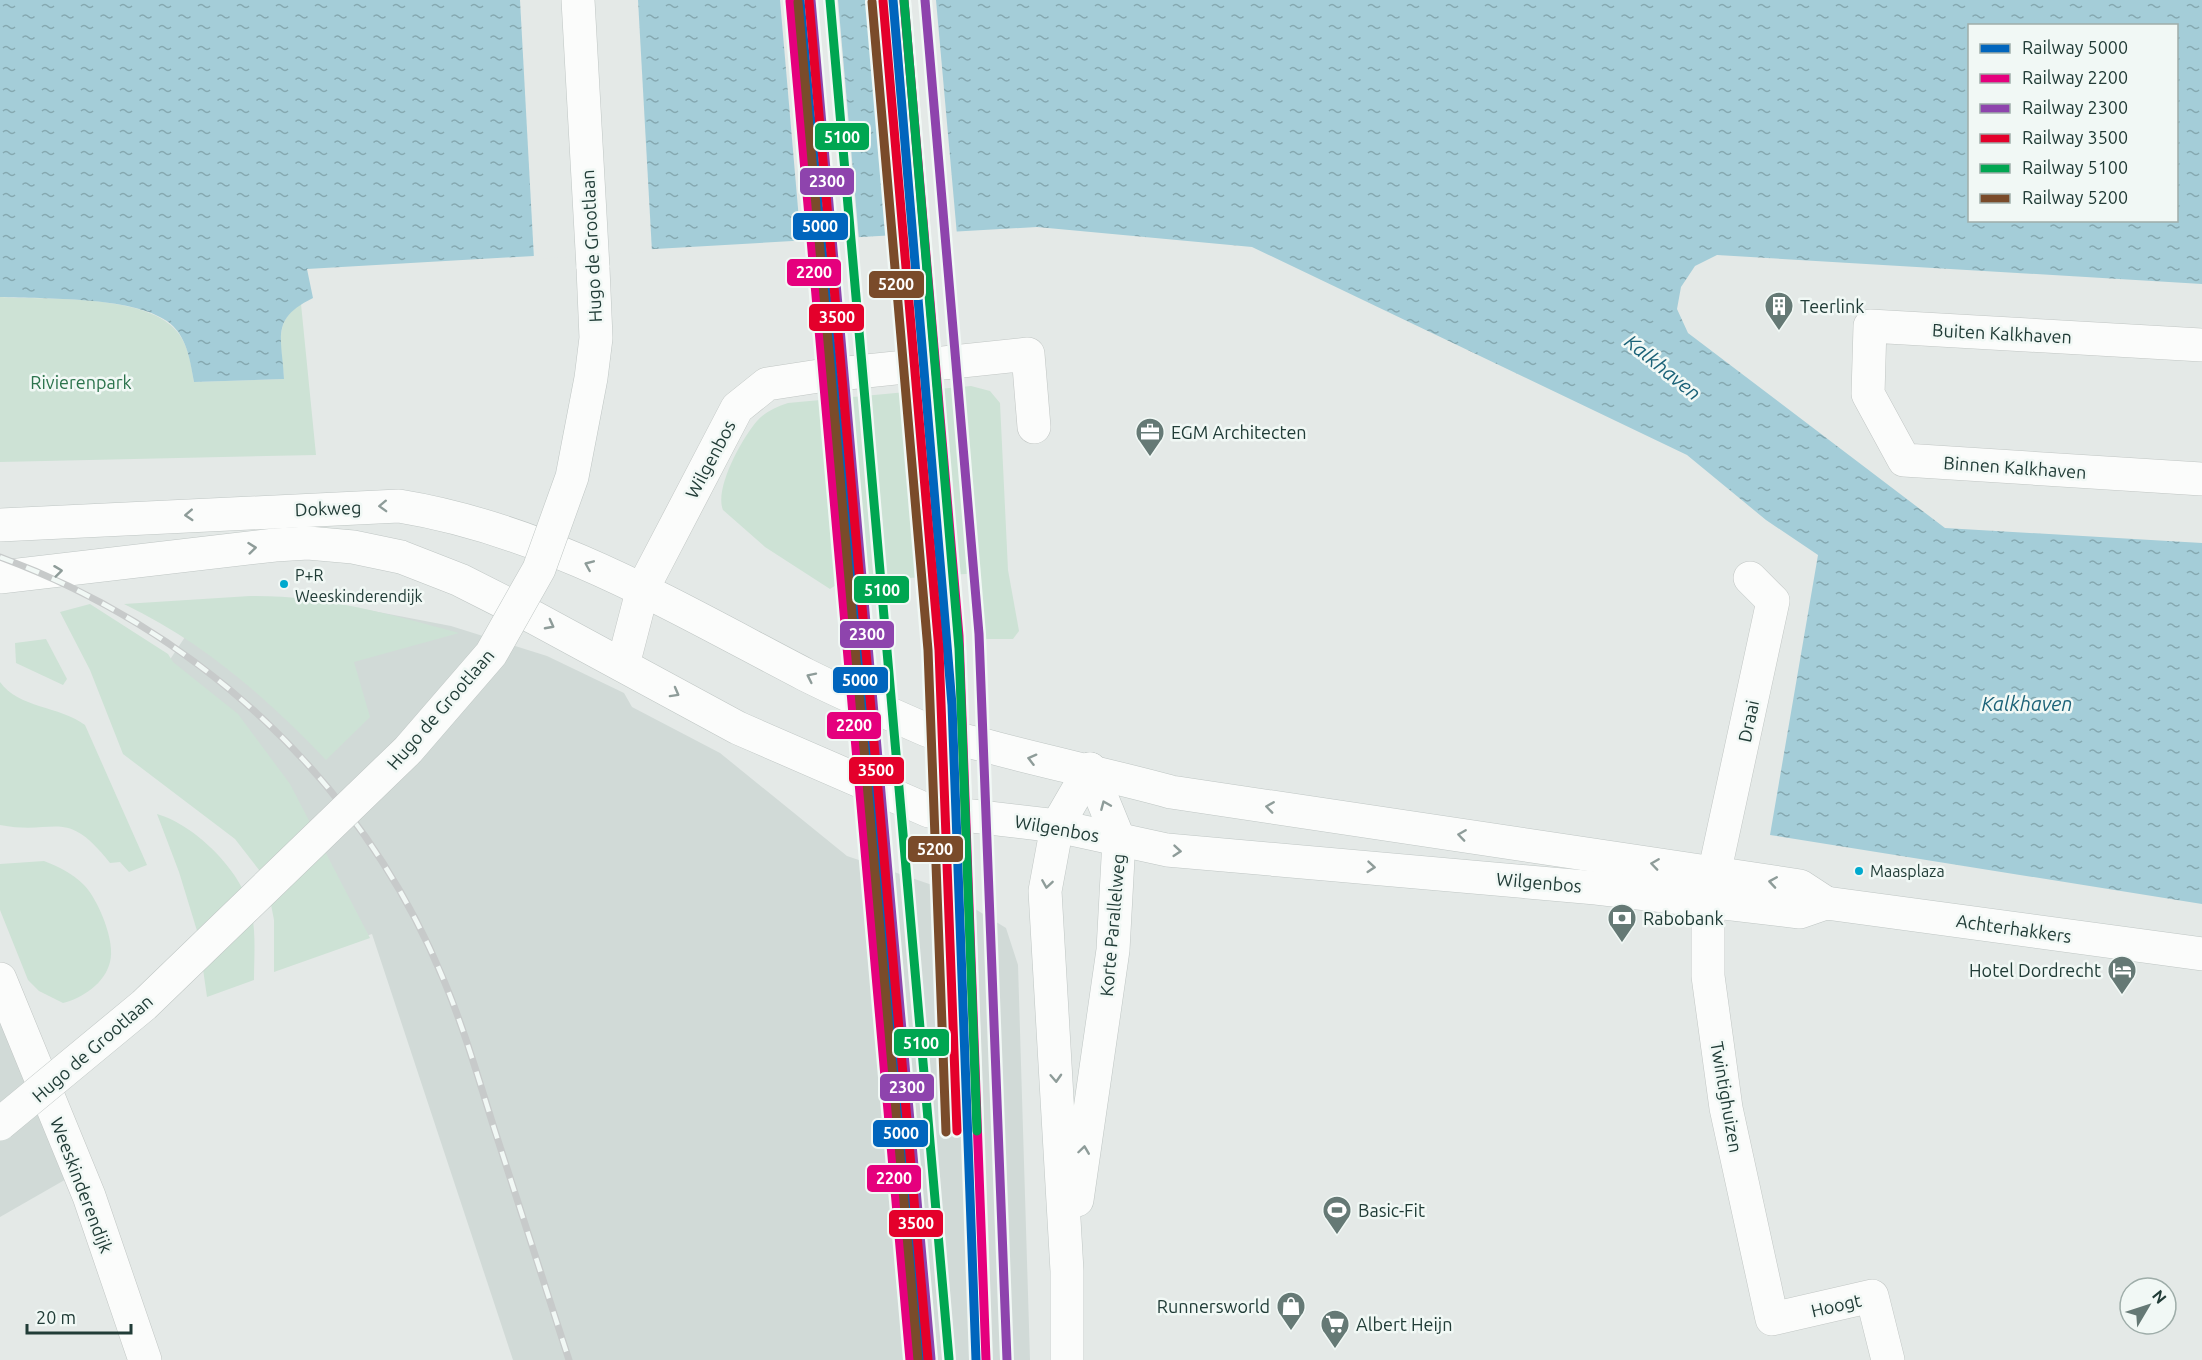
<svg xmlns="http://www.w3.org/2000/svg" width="2202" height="1360" font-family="Ubuntu,sans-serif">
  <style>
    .built { fill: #d1dad7 }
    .green { fill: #cde2d5 }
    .water { fill: url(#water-ripples); fill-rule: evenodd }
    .pier { fill: #e4e9e7 }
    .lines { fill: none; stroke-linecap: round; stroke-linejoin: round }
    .street-casing { stroke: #c1c6c4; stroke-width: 34 }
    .secondary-casing { stroke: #bfc6c4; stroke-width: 34 }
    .street { stroke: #fbfcfb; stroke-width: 33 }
    .secondary { stroke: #fbfcfb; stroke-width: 33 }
    .rail-casing { stroke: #c7caca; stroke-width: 7 }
    .rail { stroke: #f1f8f5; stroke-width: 4.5; stroke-dasharray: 14; stroke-linecap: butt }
    .secondary-bridge-casing { stroke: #bfc6c4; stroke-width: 34; stroke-linecap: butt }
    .secondary-bridge { stroke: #fbfcfb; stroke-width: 33 }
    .rail-1-casing { stroke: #f1f8f5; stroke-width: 14 }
    .rail-2-casing { stroke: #f1f8f5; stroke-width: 14 }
    .rail-3-casing { stroke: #f1f8f5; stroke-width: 14 }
    .rail-4-casing { stroke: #f1f8f5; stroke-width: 14 }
    .rail-5-casing { stroke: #f1f8f5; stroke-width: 14 }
    .rail-6-casing { stroke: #f1f8f5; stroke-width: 14 }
    .rail-1 { stroke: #0065bd; stroke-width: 9 }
    .rail-2 { stroke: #e5007d; stroke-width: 9 }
    .rail-3 { stroke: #8e44ad; stroke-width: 9 }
    .rail-4 { stroke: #e4002b; stroke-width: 9 }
    .rail-5 { stroke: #00a651; stroke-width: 9 }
    .rail-6 { stroke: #7a4b2a; stroke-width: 9 }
    .oneway { stroke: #8e9c99 }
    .bus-dot { fill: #00a9ce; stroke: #f1f8f5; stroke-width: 2 }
    .labels { text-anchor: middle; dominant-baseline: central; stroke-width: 5; stroke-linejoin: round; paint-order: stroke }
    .bus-label { font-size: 16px; fill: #213c37; stroke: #f1f8f5; text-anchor: start }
    .street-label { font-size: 18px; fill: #213c37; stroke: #f1f8f5 }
    .poi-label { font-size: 18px; fill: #213c37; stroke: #f1f8f5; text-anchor: start }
    .park-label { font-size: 18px; fill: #2b734c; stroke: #f1f8f5 }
    .water-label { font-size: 20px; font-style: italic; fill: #1b6278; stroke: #f1f8f5 }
    .line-badge { stroke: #f1f8f5; stroke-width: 2 }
    .badge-label { font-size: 16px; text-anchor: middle; font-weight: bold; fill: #fff }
  </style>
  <defs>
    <pattern id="water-ripples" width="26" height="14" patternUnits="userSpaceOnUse" patternTransform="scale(1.5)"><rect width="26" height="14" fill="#a4cdd8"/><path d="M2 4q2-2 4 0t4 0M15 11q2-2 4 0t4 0" fill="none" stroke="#85a8b0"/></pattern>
  </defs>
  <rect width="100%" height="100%" fill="#e4e9e7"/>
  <g class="built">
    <path d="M 209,601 L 342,605 L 451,626 L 547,656 L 624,693 L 632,707 L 720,753 L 847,856 L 941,888 L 1006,928 L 1018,965 L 1030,1360 L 513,1360 L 372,934 L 348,942 L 159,676 Z"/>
    <path d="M 0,1001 L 75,1174 L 0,1217 Z"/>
  </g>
  <g class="green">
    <path d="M 0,297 C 47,300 150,293 179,334 C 189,348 191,365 194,382 L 284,379 C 282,350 272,321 301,304 L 316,455 L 0,462 Z"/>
    <path d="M 971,386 L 990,391 L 1000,403 L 1008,570 L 1019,631 L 1013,639 L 984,639 L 979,573 L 839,583 L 830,589 L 765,547 L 723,510 C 714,489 742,438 757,421 C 765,412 776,407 788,403 Z"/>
    <path d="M 250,596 C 322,595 390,614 459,633 L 354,662 L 370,717 L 326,760 C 266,697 203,642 124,604 Z"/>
    <path d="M 90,604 L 168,654 L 173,662 L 238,714 L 290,784 L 370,938 L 274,972 L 274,920 L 266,879 L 235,839 L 123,754 L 90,670 L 60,612 Z"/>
    <path d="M 46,639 L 67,679 L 63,685 L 16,663 L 15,643 Z"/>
    <path d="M 0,682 C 18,708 60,706 85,725 L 147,865 L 129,872 L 120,862 L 110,863 C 65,806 57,836 0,825 Z"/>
    <path d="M 157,814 C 196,825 245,874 252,915 C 256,935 254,959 254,980 L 207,997 L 198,934 L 179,872 Z"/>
    <path d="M 44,861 C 59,867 72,873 84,885 C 98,899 116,942 110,962 C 105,983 83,998 63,1003 L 39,991 L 28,980 L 0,910 L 0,864 Z"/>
  </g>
  <path class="water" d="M 0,0 L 2202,0 L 2202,284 L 1717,255 L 1695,266 L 1681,287 L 1677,309 L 1688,333 L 1945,528 L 2202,543 L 2202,904 L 1770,835 L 1818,555 L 1766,520 L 1687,455 L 1252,247 L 1037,227 L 307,269 L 313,298 C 270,319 282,337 284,379 L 194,382 C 190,360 187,335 167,321 C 130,296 45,299 0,297 ZM 1970,26 L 2176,26 L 2176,220 L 1970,220 Z"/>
  <g class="pier">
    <path d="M 520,0 L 638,0 L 652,252 L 534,259 Z"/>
    <path d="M 780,0 L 838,0 L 859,240 L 801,243 Z"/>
    <path d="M 874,0 L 936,0 L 957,235 L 895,238 Z"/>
  </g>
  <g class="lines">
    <g class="street-casing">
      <g id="street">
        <path d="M 2202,345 L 1870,326 L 1868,394 L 1904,460 L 2202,479"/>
        <path d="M 1750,578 L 1773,601 L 1708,902 L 1708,976 L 1726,1108 L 1772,1319 L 1872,1296 L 1888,1360"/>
        <path d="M 623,665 L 643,588 L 737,408 L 767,384 L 819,376 L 1028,354 L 1034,427"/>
        <path d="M 0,979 L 89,1196 L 145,1360"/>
      </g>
    </g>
    <g class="secondary-casing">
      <g id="secondary">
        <path d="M 578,0 L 593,268"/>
        <path d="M 0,525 L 399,506 C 547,530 675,607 806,675 C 844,694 883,711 922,728 C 940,736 963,740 983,745 C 1045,762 1109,775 1171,792 L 1800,886 L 1826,903"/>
        <path d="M 0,577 L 275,545 L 308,543 L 353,547 L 401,557 L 460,580 L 535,618 L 738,728 L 929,811 L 1057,826 L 1167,850 L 1596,888 L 1800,912 L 1826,903 L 2202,954"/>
        <path d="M 1077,1200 L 1113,950 L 1119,840 L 1090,769"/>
        <path d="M 1067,1360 L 1067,1271 L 1045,891 L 1057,826 L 1090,769"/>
      </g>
    </g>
    <use href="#street" class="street"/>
    <use href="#secondary" class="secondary"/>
    <g class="rail-casing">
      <path id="rail" d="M 0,557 C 199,631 360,780 442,976 C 463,1025 478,1077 494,1128 C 519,1205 544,1283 569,1360"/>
    </g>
    <use href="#rail" class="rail"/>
    <g class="secondary-bridge-casing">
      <path id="secondary-bridge" d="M 0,1124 L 144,1005 L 408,750 L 491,654 L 539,569 L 572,477 L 591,378 L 596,338 L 593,268"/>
    </g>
    <use href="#secondary-bridge" class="secondary-bridge"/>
    <g class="rail-1-casing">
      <g id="rail-1">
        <path d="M 800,0 L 921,1360"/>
        <path d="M 893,0 L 952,705 L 976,1360"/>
      </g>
    </g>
    <g class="rail-2-casing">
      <g id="rail-2">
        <path d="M 790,1 L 910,1360"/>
        <path d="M 904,1 L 959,636 L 986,1360"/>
      </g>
    </g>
    <g class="rail-3-casing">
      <g id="rail-3">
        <path d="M 811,0 L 931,1359"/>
        <path d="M 925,0 L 979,634 L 1007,1360"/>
      </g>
    </g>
    <g class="rail-4-casing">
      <g id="rail-4">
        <path d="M 809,1 L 928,1360"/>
        <path d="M 883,1 L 939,650 L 957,1131"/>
      </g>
    </g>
    <g class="rail-5-casing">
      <g id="rail-5">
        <path d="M 830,0 L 949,1359"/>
        <path d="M 904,0 L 959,648 L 977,1131"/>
      </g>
    </g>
    <g class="rail-6-casing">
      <g id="rail-6">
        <path d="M 798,2 L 918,1360"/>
        <path d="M 872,2 L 928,650 L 946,1132"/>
      </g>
    </g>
    <use href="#rail-1" class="rail-1"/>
    <use href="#rail-2" class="rail-2"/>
    <use href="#rail-3" class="rail-3"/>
    <use href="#rail-4" class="rail-4"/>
    <use href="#rail-5" class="rail-5"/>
    <use href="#rail-6" class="rail-6"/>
  </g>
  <defs><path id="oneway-chevron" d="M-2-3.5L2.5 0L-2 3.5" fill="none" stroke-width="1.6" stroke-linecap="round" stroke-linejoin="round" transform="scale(1.5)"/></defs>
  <g class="oneway">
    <use href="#oneway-chevron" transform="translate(383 506) rotate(178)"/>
    <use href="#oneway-chevron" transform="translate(189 515) rotate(177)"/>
    <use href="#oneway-chevron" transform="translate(252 548) rotate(-6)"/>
    <use href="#oneway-chevron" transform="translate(589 565) rotate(-157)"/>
    <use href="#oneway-chevron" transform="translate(58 571) rotate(-7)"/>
    <use href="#oneway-chevron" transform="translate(550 625) rotate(28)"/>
    <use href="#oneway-chevron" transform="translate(811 677) rotate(-154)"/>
    <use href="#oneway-chevron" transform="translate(675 693) rotate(29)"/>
    <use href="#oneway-chevron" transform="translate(1032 759) rotate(-165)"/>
    <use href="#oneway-chevron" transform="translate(1105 805) rotate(-113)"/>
    <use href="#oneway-chevron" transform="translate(1270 807) rotate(-172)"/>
    <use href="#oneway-chevron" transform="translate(1462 835) rotate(-172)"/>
    <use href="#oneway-chevron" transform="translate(1177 851) rotate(5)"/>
    <use href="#oneway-chevron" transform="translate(1655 864) rotate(-172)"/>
    <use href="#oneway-chevron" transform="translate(1371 867) rotate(5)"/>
    <use href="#oneway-chevron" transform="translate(1773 882) rotate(-171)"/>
    <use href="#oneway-chevron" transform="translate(1047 884) rotate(99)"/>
    <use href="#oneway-chevron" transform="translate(1056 1078) rotate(87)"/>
    <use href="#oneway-chevron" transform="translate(1084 1150) rotate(-82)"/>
  </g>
  <defs>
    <g id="building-pin" transform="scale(1.5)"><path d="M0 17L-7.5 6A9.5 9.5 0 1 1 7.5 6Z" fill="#657975" stroke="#f1f8f5"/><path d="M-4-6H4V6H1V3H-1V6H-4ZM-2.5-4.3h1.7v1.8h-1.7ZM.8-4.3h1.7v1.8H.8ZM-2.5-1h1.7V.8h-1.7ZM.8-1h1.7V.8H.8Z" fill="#fff"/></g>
    <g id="office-pin" transform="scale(1.5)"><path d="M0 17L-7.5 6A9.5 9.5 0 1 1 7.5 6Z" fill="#657975" stroke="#f1f8f5"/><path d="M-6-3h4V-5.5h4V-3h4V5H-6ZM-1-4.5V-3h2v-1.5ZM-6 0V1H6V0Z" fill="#fff"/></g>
    <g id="bank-pin" transform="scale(1.5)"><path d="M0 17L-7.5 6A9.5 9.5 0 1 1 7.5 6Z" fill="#657975" stroke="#f1f8f5"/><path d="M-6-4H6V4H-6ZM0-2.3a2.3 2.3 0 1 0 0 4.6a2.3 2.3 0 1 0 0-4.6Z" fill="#fff"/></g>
    <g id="hotel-pin" transform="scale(1.5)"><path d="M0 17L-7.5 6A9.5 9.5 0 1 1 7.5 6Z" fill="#657975" stroke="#f1f8f5"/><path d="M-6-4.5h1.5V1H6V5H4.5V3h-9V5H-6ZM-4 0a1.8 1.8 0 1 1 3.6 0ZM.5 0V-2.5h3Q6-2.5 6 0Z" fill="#fff"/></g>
    <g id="stadium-pin" transform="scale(1.5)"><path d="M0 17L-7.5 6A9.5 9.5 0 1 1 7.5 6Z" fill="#657975" stroke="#f1f8f5"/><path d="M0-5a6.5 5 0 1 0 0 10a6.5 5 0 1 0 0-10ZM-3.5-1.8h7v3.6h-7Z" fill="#fff"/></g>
    <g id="shop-pin" transform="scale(1.5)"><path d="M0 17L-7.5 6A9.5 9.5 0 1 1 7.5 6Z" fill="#657975" stroke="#f1f8f5"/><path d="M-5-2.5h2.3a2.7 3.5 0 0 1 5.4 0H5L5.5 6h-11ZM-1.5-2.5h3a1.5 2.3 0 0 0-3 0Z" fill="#fff"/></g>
    <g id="supermarket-pin" transform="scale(1.5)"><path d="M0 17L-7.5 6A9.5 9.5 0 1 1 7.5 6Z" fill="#657975" stroke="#f1f8f5"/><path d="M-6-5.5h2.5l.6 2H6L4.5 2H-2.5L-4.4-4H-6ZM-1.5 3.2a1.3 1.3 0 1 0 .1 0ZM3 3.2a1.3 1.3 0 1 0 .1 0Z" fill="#fff"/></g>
  </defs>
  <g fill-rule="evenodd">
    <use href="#building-pin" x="1779" y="306"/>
    <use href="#office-pin" x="1150" y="432"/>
    <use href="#bank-pin" x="1622" y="918"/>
    <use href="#hotel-pin" x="2122" y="970"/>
    <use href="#stadium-pin" x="1337" y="1210"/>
    <use href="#shop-pin" x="1291" y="1306"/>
    <use href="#supermarket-pin" x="1335" y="1324"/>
  </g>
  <g class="bus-dot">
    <circle cx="284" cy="584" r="5"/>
    <circle cx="1859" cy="871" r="5"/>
  </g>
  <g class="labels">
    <g class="bus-label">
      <text x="295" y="575">P+R<tspan x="295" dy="21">Weeskinderendijk</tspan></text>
      <text x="1870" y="871">Maasplaza</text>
    </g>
    <g class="street-label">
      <text transform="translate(591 246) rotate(-93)">Hugo de Grootlaan</text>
      <text transform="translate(2002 333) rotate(3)">Buiten Kalkhaven</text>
      <text transform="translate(710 459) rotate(-62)">Wilgenbos</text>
      <text transform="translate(2015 467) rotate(4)">Binnen Kalkhaven</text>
      <text transform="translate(328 508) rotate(-2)">Dokweg</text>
      <text transform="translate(440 709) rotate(-49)">Hugo de Grootlaan</text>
      <text transform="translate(1748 721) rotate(-78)">Draai</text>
      <text transform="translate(1057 828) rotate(10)">Wilgenbos</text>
      <text transform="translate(1539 882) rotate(5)">Wilgenbos</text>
      <text transform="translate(1112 925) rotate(-85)">Korte Parallelweg</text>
      <text transform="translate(2014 928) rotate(8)">Achterhakkers</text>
      <text transform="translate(92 1048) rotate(-41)">Hugo de Grootlaan</text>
      <text transform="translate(1727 1097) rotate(80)">Twintighuizen</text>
      <text transform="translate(82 1185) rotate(69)">Weeskinderendijk</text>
      <text transform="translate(1836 1305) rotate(-13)">Hoogt</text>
    </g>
    <g class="poi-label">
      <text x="1800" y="306">Teerlink</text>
      <text x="1171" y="432">EGM Architecten</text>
      <text x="1643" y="918">Rabobank</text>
      <text x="2101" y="970" text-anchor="end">Hotel Dordrecht</text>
      <text x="1358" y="1210">Basic-Fit</text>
      <text x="1270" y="1306" text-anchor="end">Runnersworld</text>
      <text x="1356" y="1324">Albert Heijn</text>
    </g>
    <g class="park-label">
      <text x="81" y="382">Rivierenpark</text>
    </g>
    <g class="water-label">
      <text transform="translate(1663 367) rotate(39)">Kalkhaven</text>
      <text x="2027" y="703">Kalkhaven</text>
    </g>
  </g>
  <g class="line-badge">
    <rect x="814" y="122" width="56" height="29" rx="6" fill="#00a651"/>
    <rect x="799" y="167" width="56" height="29" rx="6" fill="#8e44ad"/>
    <rect x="792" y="212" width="57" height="29" rx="6" fill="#0065bd"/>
    <rect x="786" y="258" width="56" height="29" rx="6" fill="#e5007d"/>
    <rect x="868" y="270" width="57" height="29" rx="6" fill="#7a4b2a"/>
    <rect x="808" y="303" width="57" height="29" rx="6" fill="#e4002b"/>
    <rect x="853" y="575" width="57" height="29" rx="6" fill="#00a651"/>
    <rect x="839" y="620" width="56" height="29" rx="6" fill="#8e44ad"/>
    <rect x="832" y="666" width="57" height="28" rx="6" fill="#0065bd"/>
    <rect x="826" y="711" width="56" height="29" rx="6" fill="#e5007d"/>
    <rect x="848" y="756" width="57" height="29" rx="6" fill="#e4002b"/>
    <rect x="907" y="835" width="57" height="28" rx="6" fill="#7a4b2a"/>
    <rect x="893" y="1028" width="57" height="29" rx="6" fill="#00a651"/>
    <rect x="879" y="1073" width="56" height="29" rx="6" fill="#8e44ad"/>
    <rect x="872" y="1119" width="57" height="29" rx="6" fill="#0065bd"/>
    <rect x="866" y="1164" width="56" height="29" rx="6" fill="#e5007d"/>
    <rect x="888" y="1209" width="56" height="29" rx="6" fill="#e4002b"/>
  </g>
  <g class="badge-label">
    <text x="842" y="143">5100</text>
    <text x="827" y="187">2300</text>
    <text x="820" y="232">5000</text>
    <text x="814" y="278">2200</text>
    <text x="896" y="290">5200</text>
    <text x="837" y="323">3500</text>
    <text x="882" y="596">5100</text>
    <text x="867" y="640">2300</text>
    <text x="860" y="686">5000</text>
    <text x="854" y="731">2200</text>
    <text x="876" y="776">3500</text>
    <text x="935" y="855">5200</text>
    <text x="921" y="1049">5100</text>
    <text x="907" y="1093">2300</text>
    <text x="901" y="1139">5000</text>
    <text x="894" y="1184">2200</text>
    <text x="916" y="1229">3500</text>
  </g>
  <rect x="1968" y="24" width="210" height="198" fill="#f1f8f5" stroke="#9eada9" stroke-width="1.5"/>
  <rect x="1980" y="44" width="30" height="9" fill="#0065bd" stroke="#9eada9" stroke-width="1.5"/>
  <text x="2022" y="54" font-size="18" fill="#213c37">Railway 5000</text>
  <rect x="1980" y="74" width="30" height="9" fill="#e5007d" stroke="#9eada9" stroke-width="1.5"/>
  <text x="2022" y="84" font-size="18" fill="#213c37">Railway 2200</text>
  <rect x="1980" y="104" width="30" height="9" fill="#8e44ad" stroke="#9eada9" stroke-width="1.5"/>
  <text x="2022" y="114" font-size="18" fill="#213c37">Railway 2300</text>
  <rect x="1980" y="134" width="30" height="9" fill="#e4002b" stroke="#9eada9" stroke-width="1.5"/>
  <text x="2022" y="144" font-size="18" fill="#213c37">Railway 3500</text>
  <rect x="1980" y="164" width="30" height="9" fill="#00a651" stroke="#9eada9" stroke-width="1.5"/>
  <text x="2022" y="174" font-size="18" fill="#213c37">Railway 5100</text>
  <rect x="1980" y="194" width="30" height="9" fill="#7a4b2a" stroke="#9eada9" stroke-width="1.5"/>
  <text x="2022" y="204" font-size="18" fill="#213c37">Railway 5200</text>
  <g transform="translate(2148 1306) rotate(51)"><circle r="28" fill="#f1f8f5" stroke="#9eada9" stroke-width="1.5"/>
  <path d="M0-4.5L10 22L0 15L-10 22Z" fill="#657975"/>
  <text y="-9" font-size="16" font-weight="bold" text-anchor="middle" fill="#213c37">N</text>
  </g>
  <path d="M27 1324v9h104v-9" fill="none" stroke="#213c37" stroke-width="3"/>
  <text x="36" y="1324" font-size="18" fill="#213c37" stroke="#f1f8f5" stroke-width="4.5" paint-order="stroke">20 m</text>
</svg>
